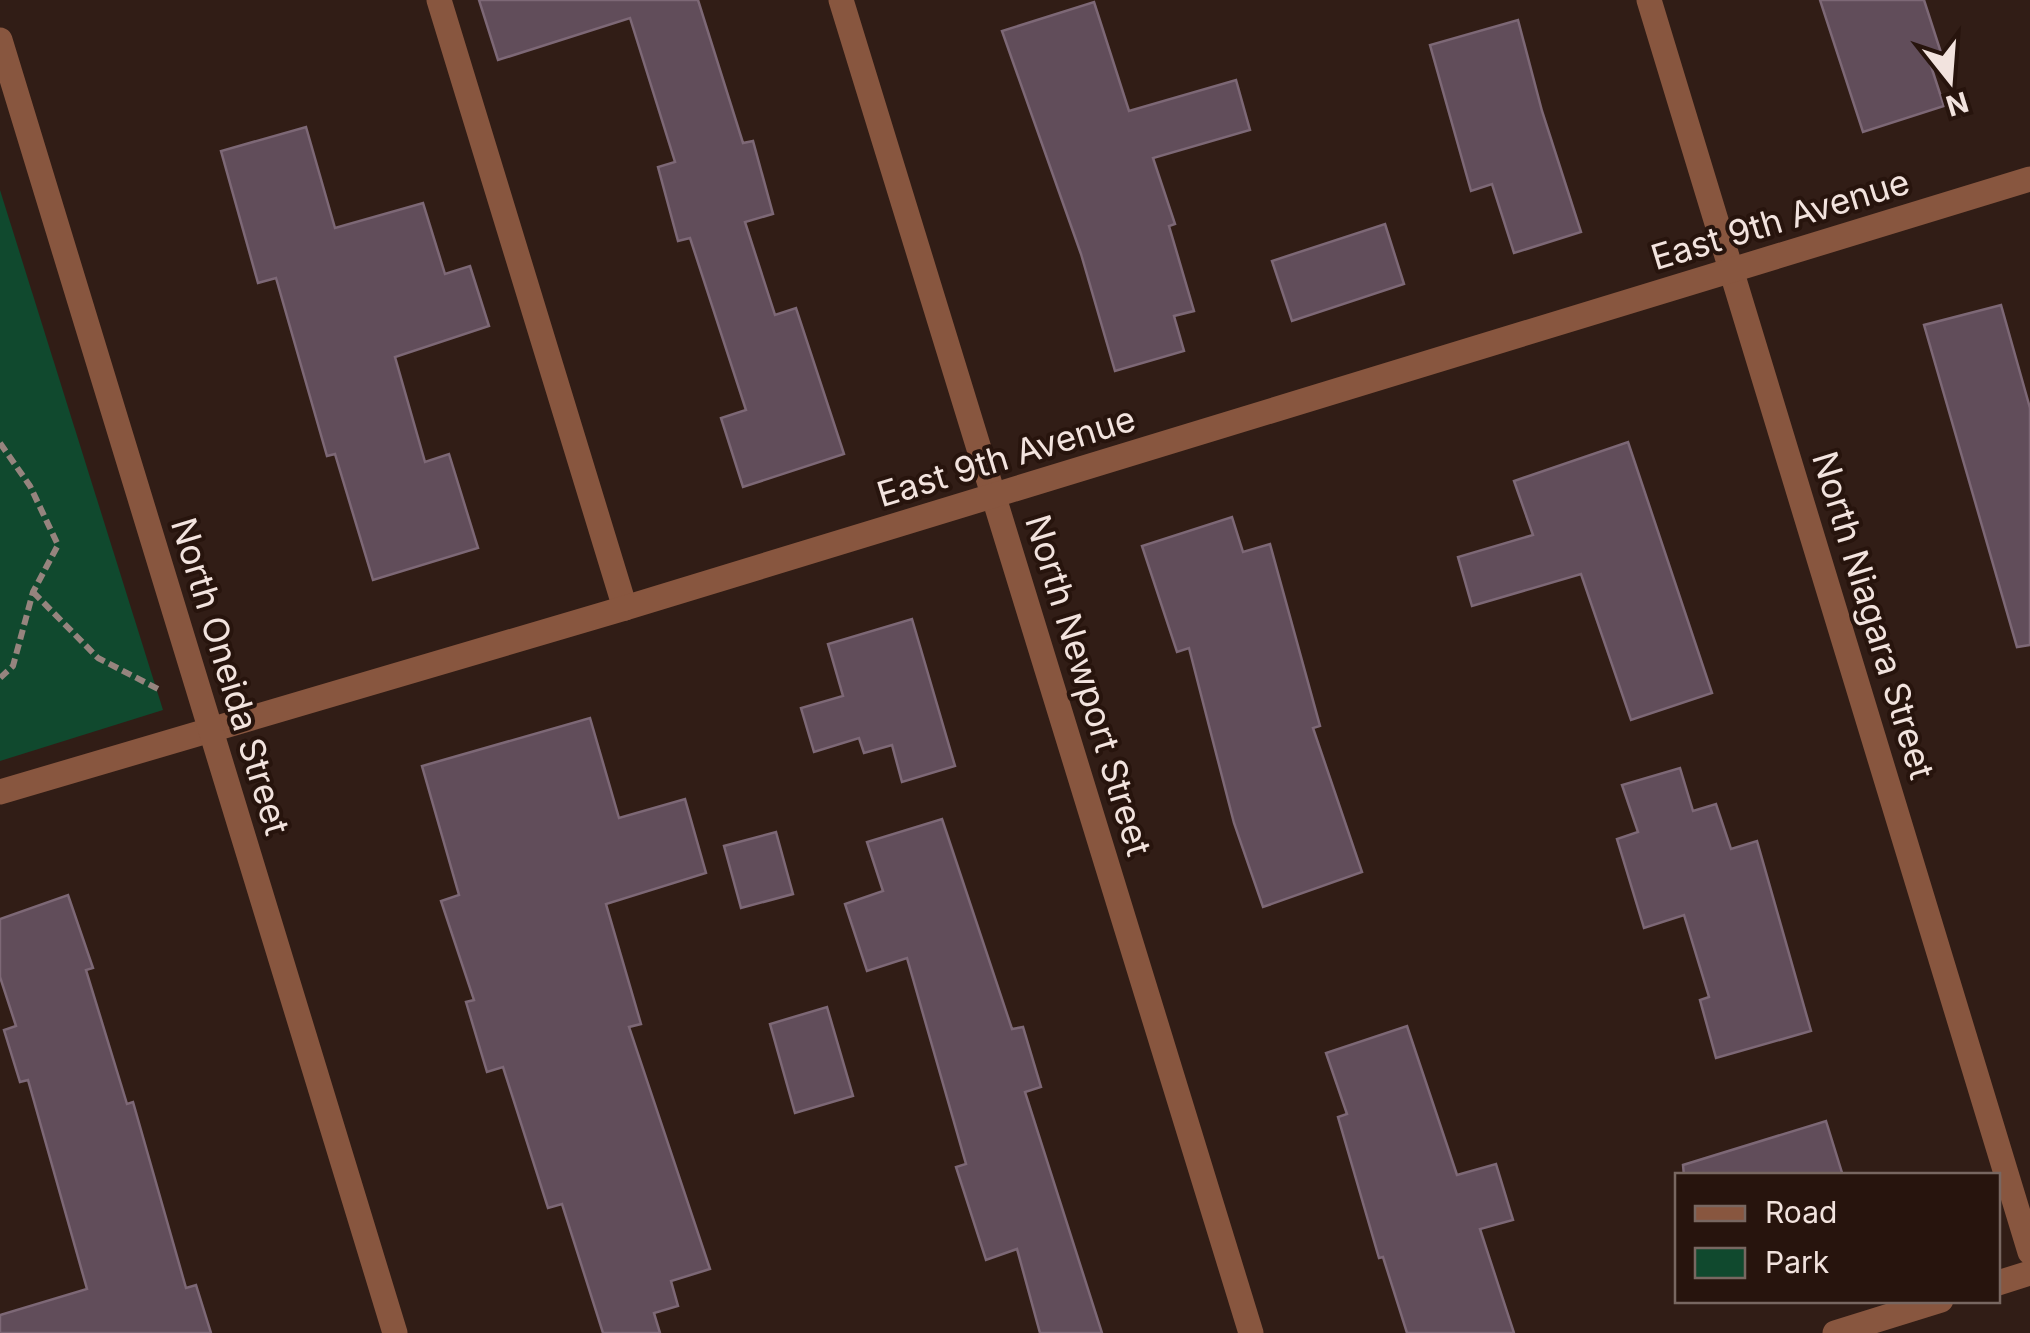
<svg xmlns="http://www.w3.org/2000/svg" width="2030" height="1333" font-family="Inter,sans-serif">
  <style>
    .green { fill: #10492e }
    .building { fill: #614d5a; stroke: #7d6876; stroke-width: 2.5 }
    .lines { fill: none; stroke-linecap: round; stroke-linejoin: round }
    .path { stroke: #96847e; stroke-width: 6; stroke-dasharray: 10 5; stroke-linecap: butt }
    .service { stroke: #88563f; stroke-width: 25 }
    .minor { stroke: #88563f; stroke-width: 25 }
    .tertiary { stroke: #88563f; stroke-width: 25 }
    .labels { text-anchor: middle; dominant-baseline: central; stroke-width: 8; stroke-linejoin: round; paint-order: stroke }
    .street-label { font-size: 35px; fill: #f2e3de; stroke: #27140d }
  </style>
  <rect width="100%" height="100%" fill="#311d16"/>
  <path class="green" d="M 0,190 L 163,710 L 0,761 Z"/>
  <g class="building">
    <path d="M 479,0 L 698,0 L 743,143 L 753,141 L 773,214 L 745,222 L 775,315 L 796,308 L 844,454 L 743,487 L 721,418 L 746,410 L 690,238 L 678,241 L 658,167 L 675,162 L 630,18 L 498,60 Z"/>
    <path d="M 1820,0 L 1924,0 L 1944,62 L 1931,66 L 1944,106 L 1863,132 Z"/>
    <path d="M 1094,2 L 1129,111 L 1236,80 L 1250,130 L 1153,158 L 1175,224 L 1169,226 L 1194,311 L 1174,316 L 1184,351 L 1115,371 L 1081,254 L 1002,31 Z"/>
    <path d="M 1518,20 L 1542,111 L 1581,232 L 1514,253 L 1492,184 L 1471,191 L 1430,45 Z"/>
    <path d="M 306,127 L 335,228 L 423,203 L 445,274 L 470,266 L 489,326 L 395,357 L 425,462 L 449,454 L 478,548 L 373,580 L 335,454 L 327,456 L 276,278 L 258,283 L 221,151 Z"/>
    <path d="M 1385,224 L 1404,284 L 1292,321 L 1272,261 Z"/>
    <path d="M 2001,305 L 2030,408 L 2030,645 L 2017,647 L 1924,325 Z"/>
    <path d="M 1628,442 L 1712,693 L 1631,720 L 1581,574 L 1472,606 L 1458,557 L 1533,535 L 1514,481 Z"/>
    <path d="M 1232,517 L 1243,552 L 1270,544 L 1320,726 L 1313,728 L 1362,872 L 1263,907 L 1234,823 L 1189,648 L 1177,652 L 1142,546 Z"/>
    <path d="M 912,619 L 955,766 L 902,782 L 892,745 L 864,753 L 859,738 L 814,752 L 801,708 L 843,696 L 828,644 Z"/>
    <path d="M 590,718 L 619,818 L 685,799 L 706,873 L 606,904 L 641,1024 L 629,1027 L 710,1269 L 671,1281 L 678,1306 L 654,1313 L 660,1333 L 603,1333 L 562,1204 L 548,1208 L 503,1067 L 487,1072 L 466,1002 L 474,1000 L 441,901 L 459,895 L 422,766 Z"/>
    <path d="M 1680,768 L 1693,811 L 1716,804 L 1731,849 L 1757,841 L 1811,1031 L 1716,1058 L 1700,1000 L 1709,997 L 1684,915 L 1644,928 L 1617,839 L 1638,832 L 1622,785 Z"/>
    <path d="M 942,819 L 1012,1029 L 1023,1027 L 1041,1087 L 1025,1092 L 1102,1333 L 1040,1333 L 1017,1249 L 986,1260 L 956,1167 L 966,1164 L 907,958 L 867,971 L 845,904 L 883,891 L 867,842 Z"/>
    <path d="M 776,832 L 793,894 L 741,908 L 724,846 Z"/>
    <path d="M 68,895 L 93,968 L 86,970 L 127,1104 L 133,1102 L 186,1288 L 196,1285 L 211,1333 L 0,1333 L 0,1315 L 87,1289 L 28,1080 L 20,1082 L 4,1030 L 16,1026 L 0,977 L 0,919 Z"/>
    <path d="M 827,1007 L 853,1096 L 795,1113 L 770,1024 Z"/>
    <path d="M 1407,1026 L 1457,1175 L 1496,1164 L 1513,1220 L 1480,1229 L 1514,1333 L 1407,1333 L 1383,1257 L 1379,1258 L 1338,1117 L 1347,1114 L 1326,1053 Z"/>
    <path d="M 1826,1121 L 1843,1176 L 1684,1176 L 1683,1165 Z"/>
  </g>
  <g class="lines">
    <g class="path">
      <path d="M 0,443 L 30,486 L 58,545 L 33,592 L 13,666 L 0,678"/>
      <path d="M 33,592 L 98,658 L 158,689"/>
    </g>
    <path class="service" d="M 439,0 L 625,608"/>
    <g class="minor">
      <path d="M 841,0 L 1251,1333"/>
      <path d="M 1649,0 L 2030,1252"/>
      <path d="M 0,792 L 625,608 L 2030,179"/>
      <path d="M 1998,1283 L 2030,1273"/>
      <path d="M 1835,1333 L 1941,1300"/>
    </g>
    <path class="tertiary" d="M 0,40 L 395,1333"/>
  </g>
  <g class="labels">
    <g class="street-label">
      <text transform="translate(1780 219) rotate(-17)">East 9th Avenue</text>
      <text transform="translate(1006 456) rotate(-17)">East 9th Avenue</text>
      <text transform="translate(1874 615) rotate(73)">North Niagara Street</text>
      <text transform="translate(231 676) rotate(73)">North Oneida Street</text>
      <text transform="translate(1089 685) rotate(73)">North Newport Street</text>
    </g>
  </g>
  <rect x="1675" y="1173" width="325" height="130" fill="#27140d" stroke="#786761" stroke-width="2.5"/>
  <rect x="1695" y="1206" width="50" height="15" fill="#88563f" stroke="#786761" stroke-width="2.5"/>
  <text x="1765" y="1223" font-size="30" fill="#f2e3de">Road</text>
  <rect x="1695" y="1248" width="50" height="30" fill="#10492e" stroke="#786761" stroke-width="2.5"/>
  <text x="1765" y="1273" font-size="30" fill="#f2e3de">Park</text>
  <g transform="translate(1950 80) rotate(163)" stroke="#27140d" stroke-width="8" paint-order="stroke">
  <path d="M0-8L18 38L0 25L-18 38Z" fill="#f2e3de"/>
  <text y="-15" font-size="28" font-weight="bold" text-anchor="middle" fill="#f2e3de">N</text>
  </g>
</svg>
